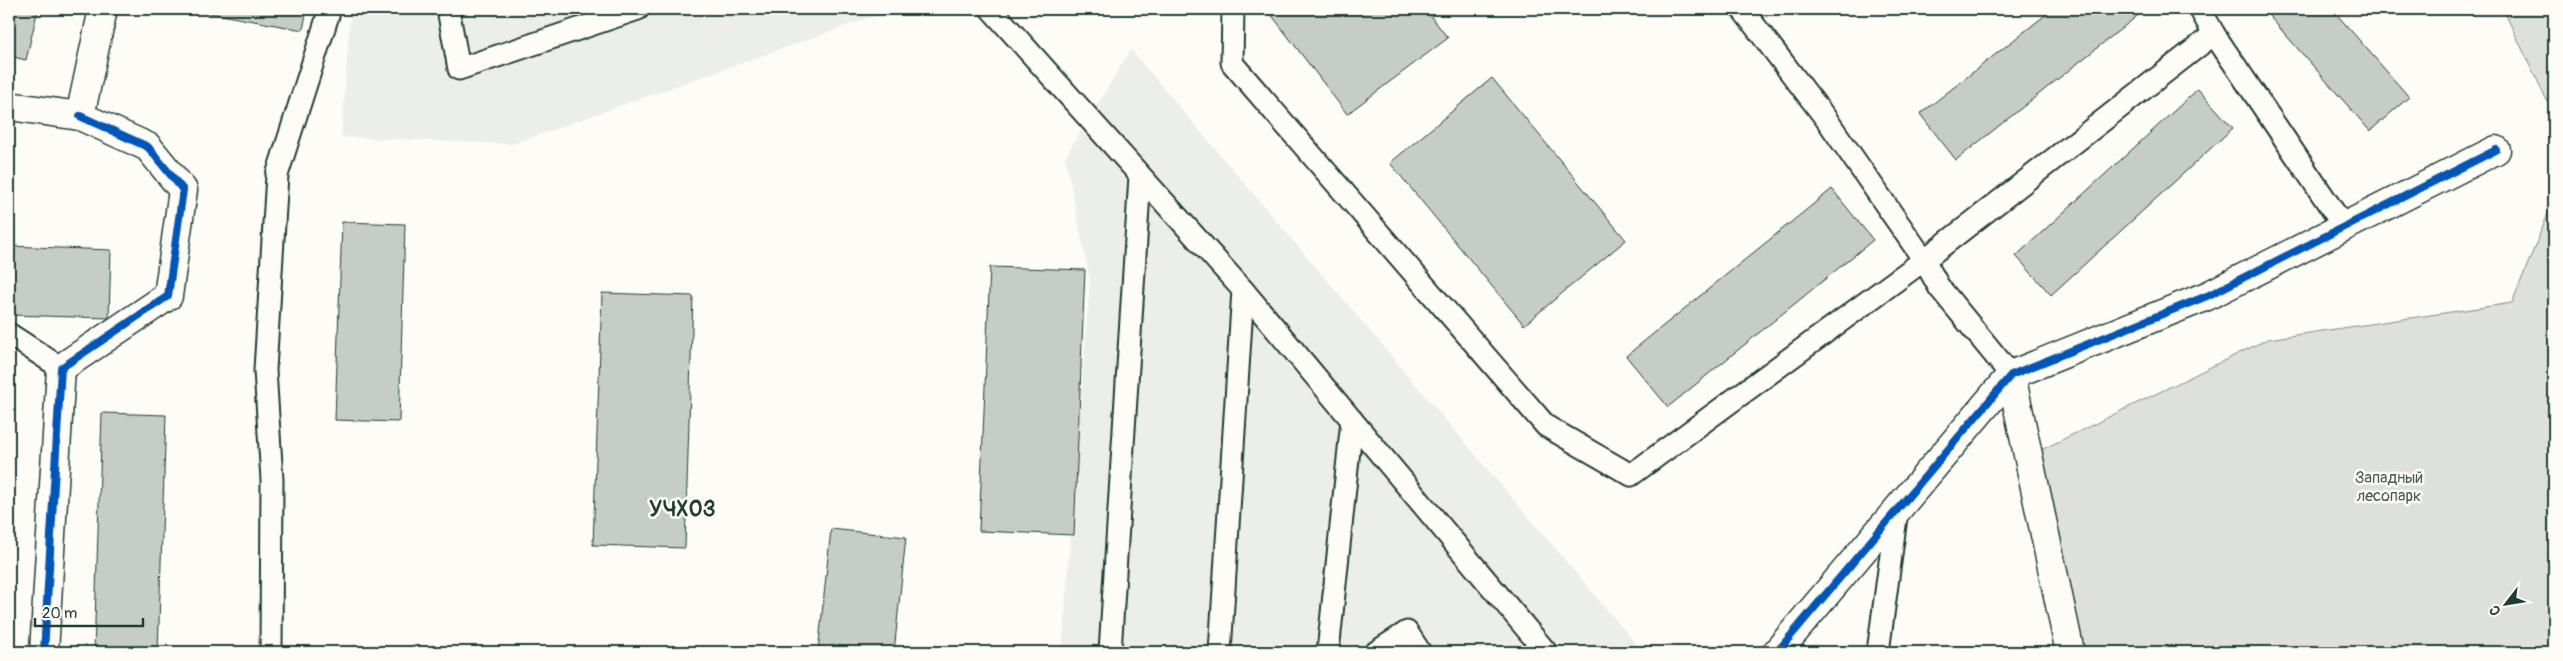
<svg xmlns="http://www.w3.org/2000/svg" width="2563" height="661" font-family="Pangolin,sans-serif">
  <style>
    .built { fill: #eceee9 }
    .green { fill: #dde0db; stroke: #7e8e88 }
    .building { fill: #c6cdc7; stroke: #1f3d34 }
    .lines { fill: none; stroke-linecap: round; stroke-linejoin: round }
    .service-casing { stroke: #1f3d34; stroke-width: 25 }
    .minor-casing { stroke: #1f3d34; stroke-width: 31 }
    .service { stroke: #fdfcf7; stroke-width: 21 }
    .minor { stroke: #fdfcf7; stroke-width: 28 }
    .cycleway-casing { stroke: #fdfcf7; stroke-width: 11 }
    .cycleway { stroke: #0057b8; stroke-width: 8 }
    .labels { text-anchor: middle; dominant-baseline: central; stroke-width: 5; stroke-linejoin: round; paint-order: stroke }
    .park-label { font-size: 16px; fill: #455e55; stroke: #fdfcf7 }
    .district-label { font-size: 21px; font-weight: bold; letter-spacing: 1px; fill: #1f3d34; stroke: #fdfcf7 }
  </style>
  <rect width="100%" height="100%" fill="#fdfcf7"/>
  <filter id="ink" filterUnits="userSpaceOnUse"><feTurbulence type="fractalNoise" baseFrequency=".02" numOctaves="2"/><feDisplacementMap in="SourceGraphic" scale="10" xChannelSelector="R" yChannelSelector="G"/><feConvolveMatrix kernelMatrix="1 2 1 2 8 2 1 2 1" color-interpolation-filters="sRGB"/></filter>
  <g filter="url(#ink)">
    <g class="built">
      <path d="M 351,9 L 894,9 L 512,144 L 341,137 Z"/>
      <path d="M 1131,50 L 1643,652 L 1062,652 L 1090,279 L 1065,157 Z"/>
    </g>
    <g class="green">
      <path d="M 2503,9 L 2554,9 L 2554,115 Z"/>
      <path d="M 2554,199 L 2554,652 L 2082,652 L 2037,452 L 2268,339 L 2512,303 Z"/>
    </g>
    <g class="building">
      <path d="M 9,9 L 38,9 L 26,60 L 9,56 Z"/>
      <path d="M 188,9 L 307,9 L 303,30 Z"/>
      <path d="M 1267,9 L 1425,9 L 1448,38 L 1347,114 Z"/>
      <path d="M 2053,9 L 2146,9 L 1956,160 L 1920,114 Z"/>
      <path d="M 2263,9 L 2332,9 L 2409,97 L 2370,131 Z"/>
      <path d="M 1492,78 L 1626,240 L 1524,325 L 1390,163 Z"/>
      <path d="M 2198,89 L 2233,128 L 2051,295 L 2016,256 Z"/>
      <path d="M 1832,189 L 1873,240 L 1668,407 L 1626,356 Z"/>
      <path d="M 342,222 L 405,224 L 399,422 L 335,420 Z"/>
      <path d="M 9,246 L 111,250 L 109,318 L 9,315 Z"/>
      <path d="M 990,267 L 1085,270 L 1074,535 L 979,531 Z"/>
      <path d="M 602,293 L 693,296 L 685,548 L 593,545 Z"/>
      <path d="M 102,413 L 166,415 L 158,652 L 94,652 Z"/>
      <path d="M 831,529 L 906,537 L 894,652 L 818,652 Z"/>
    </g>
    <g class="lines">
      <g class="service-casing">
        <g id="service">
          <path d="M 448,9 L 459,69 L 638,9"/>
          <path d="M 991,9 L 1243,290 L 1546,652"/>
          <path d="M 1233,9 L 1232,63 L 1546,426 L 1631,475 L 1924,260 L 2214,34 L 2344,227"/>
          <path d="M 1742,9 L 1827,120 L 1924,260 L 1939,287 L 2011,375"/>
          <path d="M 2200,9 L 2214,34"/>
          <path d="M 9,334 L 61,368"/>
          <path d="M 271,652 L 272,480 L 265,370 L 277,175 L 330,9"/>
          <path d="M 1110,652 L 1140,176"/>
          <path d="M 1220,652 L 1243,290"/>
          <path d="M 1328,652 L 1352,420"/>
          <path d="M 1376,652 L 1407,632 L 1420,652"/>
          <path d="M 1878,652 L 1897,510"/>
        </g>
      </g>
      <g class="minor-casing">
        <g id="minor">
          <path d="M 9,106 L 80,116 L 103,9"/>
          <path d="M 2011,375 L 2070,652"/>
          <path d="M 44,652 L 61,368 L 168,296 L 183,190 L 148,147 L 80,116"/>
          <path d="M 1777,652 L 2011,375 L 2207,296 L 2496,150"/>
        </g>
      </g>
      <use href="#service" class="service"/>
      <use href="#minor" class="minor"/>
      <g class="cycleway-casing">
        <g id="cycleway">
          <path d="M 44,652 L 61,368 L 168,296 L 183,190 L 148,147 L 80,116"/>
          <path d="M 1777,652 L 2011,375 L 2207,296 L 2496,150"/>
        </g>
      </g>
      <use href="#cycleway" class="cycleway"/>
    </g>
  </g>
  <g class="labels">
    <g class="park-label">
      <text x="2389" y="478">Западный<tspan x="2389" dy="18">лесопарк</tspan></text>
    </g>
    <g class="district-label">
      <text x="683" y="509">УЧХОЗ</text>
    </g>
  </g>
  <rect width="2563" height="661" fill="none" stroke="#fdfcf7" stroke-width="30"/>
  <rect x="15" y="15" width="2533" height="631" fill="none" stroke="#1f3d34" stroke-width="2" filter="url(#ink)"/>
  <g transform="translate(2506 604) rotate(239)" stroke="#fdfcf7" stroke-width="4" paint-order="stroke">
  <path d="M0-4L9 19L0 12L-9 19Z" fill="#1f3d34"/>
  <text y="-8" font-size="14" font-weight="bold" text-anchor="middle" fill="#1f3d34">С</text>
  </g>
  <path d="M35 618v8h108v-8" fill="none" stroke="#1f3d34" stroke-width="2.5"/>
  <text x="42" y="618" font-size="15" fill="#1f3d34" stroke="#fdfcf7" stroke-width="4" paint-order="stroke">20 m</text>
</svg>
